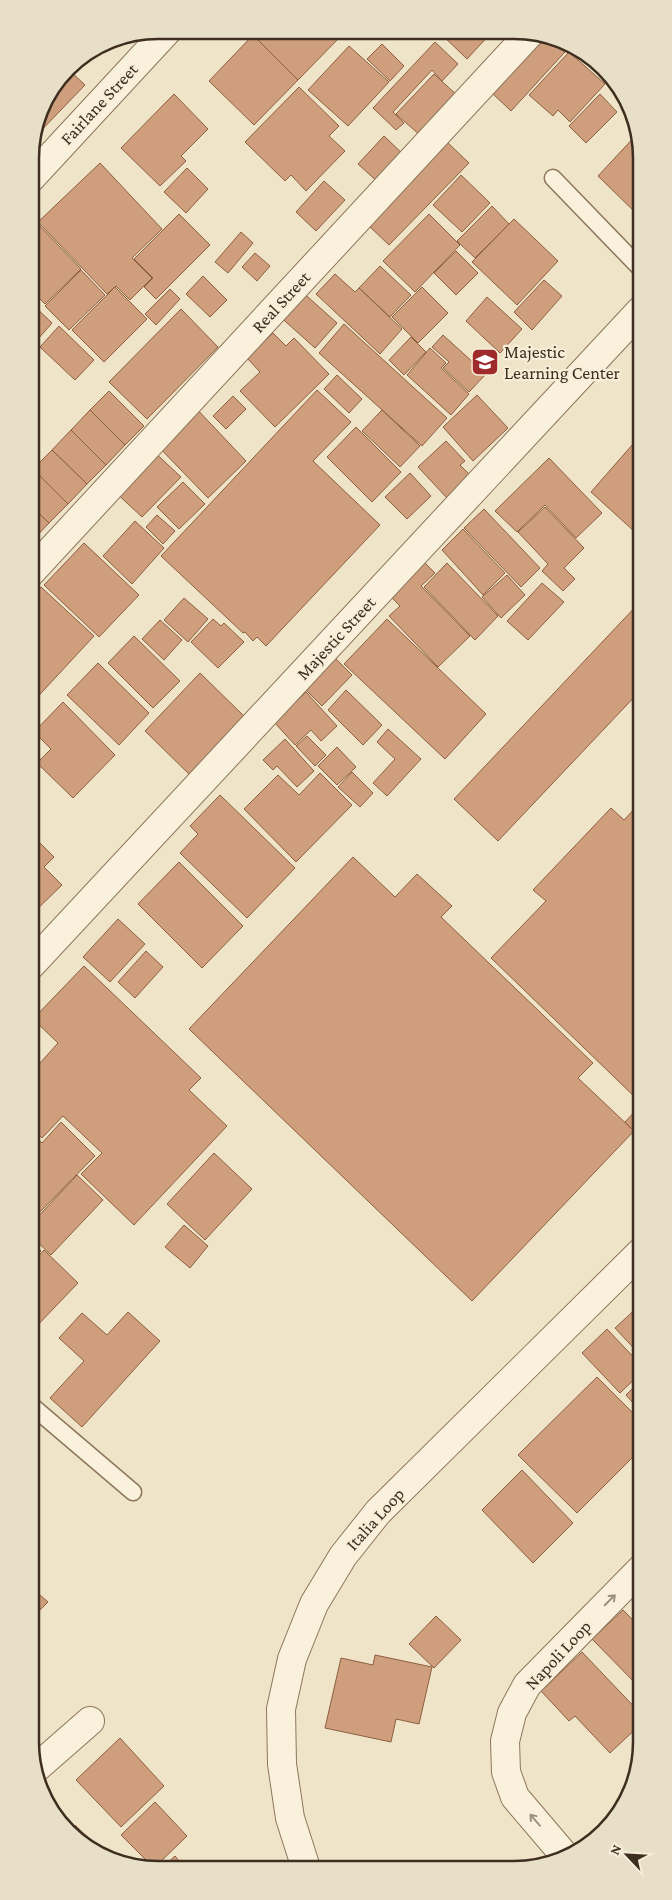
<svg xmlns="http://www.w3.org/2000/svg" width="672" height="1900" font-family="'Crimson Pro',serif">
  <style>
    .building { fill: #cf9f7d; stroke: #8d5f41 }
    .lines { fill: none; stroke-linecap: round; stroke-linejoin: round }
    .service-casing { stroke: #8d765c; stroke-width: 19 }
    .minor-casing { stroke: #8d765c; stroke-width: 30 }
    .service { stroke: #faf1dc; stroke-width: 16 }
    .minor { stroke: #faf1dc; stroke-width: 28 }
    .oneway { stroke: #9c907e }
    .labels { text-anchor: middle; dominant-baseline: central; stroke-width: 4.5; stroke-linejoin: round; paint-order: stroke }
    .street-label { font-size: 18px; fill: #3d2e20; stroke: #f7eed8 }
    .poi-label { font-size: 18px; fill: #3d2e20; stroke: #f7eed8; text-anchor: start }
    .rim { fill: none; stroke: #3d2e20; stroke-width: 2.5 }
  </style>
  <rect width="100%" height="100%" fill="#f0e4c8"/>
  <g class="building">
    <path d="M 258,31 L 339,31 L 342,35 L 298,80 L 253,35 Z"/>
    <path d="M 439,32 L 492,32 L 467,59 Z"/>
    <path d="M 253,35 L 298,80 L 254,125 L 209,81 Z"/>
    <path d="M 545,36 L 565,52 L 511,111 L 492,93 Z"/>
    <path d="M 435,42 L 458,64 L 442,81 L 432,70 L 393,112 L 404,123 L 396,130 L 373,108 Z"/>
    <path d="M 382,44 L 404,66 L 390,81 L 367,59 Z"/>
    <path d="M 349,46 L 389,82 L 348,126 L 308,90 Z"/>
    <path d="M 569,52 L 605,84 L 570,122 L 558,110 L 553,116 L 529,95 Z"/>
    <path d="M 68,69 L 85,85 L 34,138 L 43,101 Z"/>
    <path d="M 434,74 L 458,96 L 421,136 L 396,114 Z"/>
    <path d="M 299,87 L 339,126 L 329,136 L 345,151 L 306,191 L 291,175 L 285,181 L 245,142 Z"/>
    <path d="M 174,94 L 208,129 L 181,156 L 186,161 L 160,186 L 121,148 Z"/>
    <path d="M 600,94 L 617,112 L 586,143 L 569,126 Z"/>
    <path d="M 639,132 L 640,217 L 598,176 Z"/>
    <path d="M 384,136 L 406,157 L 380,184 L 358,164 Z"/>
    <path d="M 447,142 L 469,163 L 389,245 L 368,225 Z"/>
    <path d="M 100,163 L 162,229 L 132,258 L 152,278 L 130,300 L 116,286 L 107,294 L 38,222 Z"/>
    <path d="M 187,168 L 208,189 L 186,213 L 164,192 Z"/>
    <path d="M 461,175 L 490,203 L 462,232 L 433,205 Z"/>
    <path d="M 324,181 L 345,200 L 316,231 L 296,212 Z"/>
    <path d="M 492,206 L 509,224 L 475,258 L 457,241 Z"/>
    <path d="M 179,214 L 210,245 L 156,299 L 144,287 L 153,278 L 134,259 Z"/>
    <path d="M 429,214 L 460,245 L 415,292 L 383,261 Z"/>
    <path d="M 514,219 L 558,261 L 517,305 L 472,262 Z"/>
    <path d="M 37,223 L 81,269 L 45,304 L 30,289 L 30,229 Z"/>
    <path d="M 241,232 L 253,243 L 228,273 L 215,262 Z"/>
    <path d="M 456,251 L 478,273 L 456,295 L 434,273 Z"/>
    <path d="M 255,253 L 270,266 L 257,281 L 242,267 Z"/>
    <path d="M 380,266 L 411,295 L 390,317 L 359,288 Z"/>
    <path d="M 81,270 L 105,295 L 69,330 L 45,306 Z"/>
    <path d="M 335,274 L 355,292 L 359,288 L 402,329 L 380,354 L 316,294 Z"/>
    <path d="M 203,276 L 227,300 L 210,317 L 186,294 Z"/>
    <path d="M 544,280 L 562,296 L 532,330 L 514,312 Z"/>
    <path d="M 115,287 L 147,319 L 104,362 L 72,330 Z"/>
    <path d="M 422,287 L 448,313 L 418,343 L 392,317 Z"/>
    <path d="M 170,289 L 180,299 L 156,325 L 145,314 Z"/>
    <path d="M 299,289 L 337,323 L 315,348 L 277,314 Z"/>
    <path d="M 487,297 L 522,329 L 500,353 L 466,321 Z"/>
    <path d="M 31,303 L 52,323 L 31,347 Z"/>
    <path d="M 181,309 L 218,347 L 147,419 L 109,382 Z"/>
    <path d="M 344,324 L 447,418 L 422,446 L 319,353 Z"/>
    <path d="M 59,326 L 94,360 L 75,380 L 40,347 Z"/>
    <path d="M 273,333 L 286,346 L 294,338 L 329,374 L 275,427 L 240,391 L 260,372 L 247,358 Z"/>
    <path d="M 443,335 L 486,374 L 469,392 L 443,368 L 449,362 L 432,347 Z"/>
    <path d="M 411,337 L 426,352 L 404,375 L 389,360 Z"/>
    <path d="M 430,348 L 446,363 L 441,368 L 469,394 L 451,415 L 407,375 Z"/>
    <path d="M 337,375 L 362,399 L 349,413 L 324,389 Z"/>
    <path d="M 317,390 L 351,422 L 313,461 L 380,525 L 266,646 L 257,637 L 253,641 L 245,632 L 243,633 L 161,556 Z"/>
    <path d="M 109,391 L 144,426 L 125,445 L 90,410 Z"/>
    <path d="M 477,395 L 508,428 L 473,461 L 443,427 Z"/>
    <path d="M 233,396 L 246,409 L 226,429 L 213,416 Z"/>
    <path d="M 193,405 L 246,461 L 208,498 L 154,442 Z"/>
    <path d="M 90,410 L 125,445 L 106,465 L 71,430 Z"/>
    <path d="M 382,410 L 420,446 L 400,467 L 362,431 Z"/>
    <path d="M 356,427 L 401,472 L 372,502 L 327,457 Z"/>
    <path d="M 71,430 L 106,465 L 87,484 L 52,450 Z"/>
    <path d="M 640,436 L 640,526 L 635,532 L 591,492 Z"/>
    <path d="M 446,441 L 465,461 L 460,465 L 471,476 L 447,498 L 418,467 Z"/>
    <path d="M 151,449 L 181,477 L 142,517 L 112,489 Z"/>
    <path d="M 52,450 L 87,484 L 68,504 L 33,469 Z"/>
    <path d="M 549,458 L 602,513 L 576,538 L 545,505 L 517,532 L 495,511 Z"/>
    <path d="M 33,469 L 68,504 L 49,523 L 31,506 L 31,472 Z"/>
    <path d="M 410,473 L 431,496 L 407,519 L 385,497 Z"/>
    <path d="M 183,482 L 205,504 L 179,529 L 157,507 Z"/>
    <path d="M 31,506 L 49,523 L 31,542 Z"/>
    <path d="M 545,507 L 584,548 L 564,568 L 575,579 L 563,591 L 542,571 L 548,564 L 518,532 Z"/>
    <path d="M 484,509 L 540,568 L 521,587 L 464,528 Z"/>
    <path d="M 157,515 L 175,531 L 163,544 L 146,527 Z"/>
    <path d="M 135,521 L 164,548 L 132,584 L 103,556 Z"/>
    <path d="M 463,529 L 505,573 L 483,595 L 442,550 Z"/>
    <path d="M 84,543 L 139,595 L 99,637 L 44,585 Z"/>
    <path d="M 419,557 L 435,573 L 421,586 L 470,636 L 438,667 L 389,616 L 400,606 L 385,591 Z"/>
    <path d="M 447,563 L 498,616 L 475,640 L 424,587 Z"/>
    <path d="M 507,575 L 525,595 L 501,618 L 482,597 Z"/>
    <path d="M 542,583 L 564,602 L 528,640 L 507,621 Z"/>
    <path d="M 41,587 L 94,636 L 31,704 L 31,598 Z"/>
    <path d="M 184,598 L 208,619 L 188,642 L 164,620 Z"/>
    <path d="M 640,602 L 640,691 L 498,841 L 454,799 Z"/>
    <path d="M 213,619 L 221,626 L 224,623 L 244,642 L 218,668 L 191,642 Z"/>
    <path d="M 387,619 L 486,714 L 445,759 L 344,664 Z"/>
    <path d="M 160,620 L 182,640 L 164,660 L 142,639 Z"/>
    <path d="M 134,636 L 180,681 L 153,708 L 108,663 Z"/>
    <path d="M 334,657 L 352,675 L 322,706 L 304,688 Z"/>
    <path d="M 98,663 L 149,713 L 119,745 L 67,695 Z"/>
    <path d="M 200,673 L 248,720 L 192,777 L 145,731 Z"/>
    <path d="M 346,690 L 382,725 L 363,745 L 328,710 Z"/>
    <path d="M 306,692 L 337,726 L 321,741 L 311,730 L 295,745 L 274,722 Z"/>
    <path d="M 63,702 L 115,755 L 73,798 L 37,763 L 51,749 L 34,732 Z"/>
    <path d="M 388,729 L 421,759 L 387,796 L 373,783 L 395,759 L 377,742 Z"/>
    <path d="M 307,736 L 326,755 L 315,766 L 296,746 Z"/>
    <path d="M 285,739 L 314,771 L 297,787 L 277,766 L 273,770 L 263,760 Z"/>
    <path d="M 337,747 L 356,767 L 337,785 L 318,766 Z"/>
    <path d="M 352,772 L 373,793 L 360,807 L 338,787 Z"/>
    <path d="M 320,773 L 352,805 L 296,862 L 244,809 L 278,775 L 299,795 Z"/>
    <path d="M 220,795 L 295,868 L 247,918 L 180,853 L 198,834 L 190,826 Z"/>
    <path d="M 640,803 L 641,1103 L 491,958 L 546,901 L 533,890 L 611,808 L 624,820 Z"/>
    <path d="M 31,834 L 54,857 L 44,867 L 62,885 L 31,915 Z"/>
    <path d="M 353,857 L 395,897 L 417,874 L 452,906 L 441,917 L 593,1063 L 578,1078 L 634,1131 L 472,1301 L 189,1029 Z"/>
    <path d="M 179,862 L 243,926 L 202,968 L 138,904 Z"/>
    <path d="M 118,919 L 145,944 L 110,982 L 83,957 Z"/>
    <path d="M 146,951 L 163,967 L 135,998 L 118,982 Z"/>
    <path d="M 84,966 L 201,1078 L 189,1090 L 227,1126 L 134,1225 L 81,1174 L 102,1153 L 63,1116 L 42,1138 L 32,1128 L 32,1072 L 58,1043 L 33,1019 Z"/>
    <path d="M 641,1105 L 641,1138 L 625,1122 Z"/>
    <path d="M 61,1122 L 95,1156 L 32,1220 L 32,1133 L 42,1143 Z"/>
    <path d="M 214,1153 L 252,1189 L 205,1240 L 167,1204 Z"/>
    <path d="M 77,1175 L 103,1200 L 51,1255 L 32,1237 L 32,1223 Z"/>
    <path d="M 184,1225 L 208,1246 L 190,1268 L 165,1247 Z"/>
    <path d="M 32,1241 L 41,1251 L 32,1260 Z"/>
    <path d="M 44,1250 L 78,1283 L 32,1331 L 32,1263 Z"/>
    <path d="M 641,1304 L 641,1356 L 615,1328 Z"/>
    <path d="M 128,1312 L 160,1341 L 82,1427 L 50,1398 L 84,1361 L 59,1338 L 82,1313 L 107,1335 Z"/>
    <path d="M 607,1329 L 641,1365 L 641,1373 L 620,1393 L 582,1353 Z"/>
    <path d="M 597,1377 L 641,1421 L 641,1449 L 577,1513 L 518,1455 Z"/>
    <path d="M 641,1380 L 641,1412 L 626,1395 Z"/>
    <path d="M 522,1470 L 573,1523 L 533,1563 L 482,1510 Z"/>
    <path d="M 32,1588 L 48,1602 L 32,1618 Z"/>
    <path d="M 623,1610 L 642,1629 L 642,1690 L 592,1639 Z"/>
    <path d="M 436,1616 L 461,1640 L 434,1668 L 409,1644 Z"/>
    <path d="M 582,1652 L 642,1715 L 642,1723 L 610,1753 L 575,1716 L 569,1721 L 541,1691 Z"/>
    <path d="M 375,1655 L 432,1667 L 419,1724 L 396,1719 L 391,1742 L 325,1728 L 341,1658 L 373,1665 Z"/>
    <path d="M 120,1738 L 164,1786 L 121,1827 L 76,1780 Z"/>
    <path d="M 155,1802 L 187,1836 L 154,1868 L 121,1835 Z"/>
    <path d="M 75,1825 L 101,1850 L 68,1833 Z"/>
    <path d="M 175,1856 L 185,1868 L 162,1868 Z"/>
  </g>
  <g class="lines">
    <g class="service-casing">
      <g id="service">
        <path d="M 553,178 L 640,268"/>
        <path d="M 32,1406 L 133,1492"/>
      </g>
    </g>
    <g class="minor-casing">
      <g id="minor">
        <path d="M 30,179 L 168,30"/>
        <path d="M 31,572 L 531,32"/>
        <path d="M 31,965 L 640,311"/>
        <path d="M 34,1770 L 90,1721"/>
        <path d="M 566,1857 L 515,1797 L 506,1772 L 505,1741 L 512,1713 L 527,1685 L 641,1569"/>
        <path d="M 306,1868 L 290,1818 L 282,1764 L 281,1709 L 292,1659 L 314,1604 L 343,1556 L 378,1512 L 641,1252"/>
      </g>
    </g>
    <use href="#service" class="service"/>
    <use href="#minor" class="minor"/>
  </g>
  <defs><path id="oneway-shaft" d="M-6 0H5M1.5-3L5.5 0L1.5 3" fill="none" stroke-width="1.6" stroke-linecap="round" stroke-linejoin="round" transform="scale(1.25)"/></defs>
  <g class="oneway">
    <use href="#oneway-shaft" transform="translate(610 1600) rotate(-45)"/>
    <use href="#oneway-shaft" transform="translate(535 1820) rotate(-131)"/>
  </g>
  <defs>
    <g id="school-square" transform="scale(1.4375)"><rect x="-9" y="-9" width="18" height="18" rx="4" fill="#9e2a2b" stroke="#f7eed8"/><path d="M0-5L7-2L0 1L-7-2ZM-4 1L0 2.5L4 1V4Q0 6-4 4Z" fill="#fff"/></g>
  </defs>
  <g fill-rule="evenodd">
    <use href="#school-square" x="485" y="362"/>
  </g>
  <g class="labels">
    <g class="street-label">
      <text transform="translate(99 104) rotate(-47)">Fairlane Street</text>
      <text transform="translate(281 302) rotate(-47)">Real Street</text>
      <text transform="translate(336 638) rotate(-47)">Majestic Street</text>
      <text transform="translate(375 1519) rotate(-48)">Italia Loop</text>
      <text transform="translate(558 1655) rotate(-47)">Napoli Loop</text>
    </g>
    <g class="poi-label">
      <text x="504" y="352">Majestic<tspan x="504" dy="21">Learning Center</tspan></text>
    </g>
  </g>
  <path d="M0 0H672V1900H0ZM158 39H514A119 119 0 0 1 633 158V1742A119 119 0 0 1 514 1861H158A119 119 0 0 1 39 1742V158A119 119 0 0 1 158 39Z" fill="#e8dfc9" fill-rule="evenodd"/>
  <path class="rim" d="M158 39H514A119 119 0 0 1 633 158V1742A119 119 0 0 1 514 1861H158A119 119 0 0 1 39 1742V158A119 119 0 0 1 158 39Z"/>
  <g transform="translate(627 1855) rotate(295)" stroke="#f7eed8" stroke-width="4" paint-order="stroke">
  <path d="M0-4L9 19L0 12L-9 19Z" fill="#3d2e20"/>
  <text y="-8" font-size="14" font-weight="bold" text-anchor="middle" fill="#3d2e20">N</text>
  </g>
</svg>
